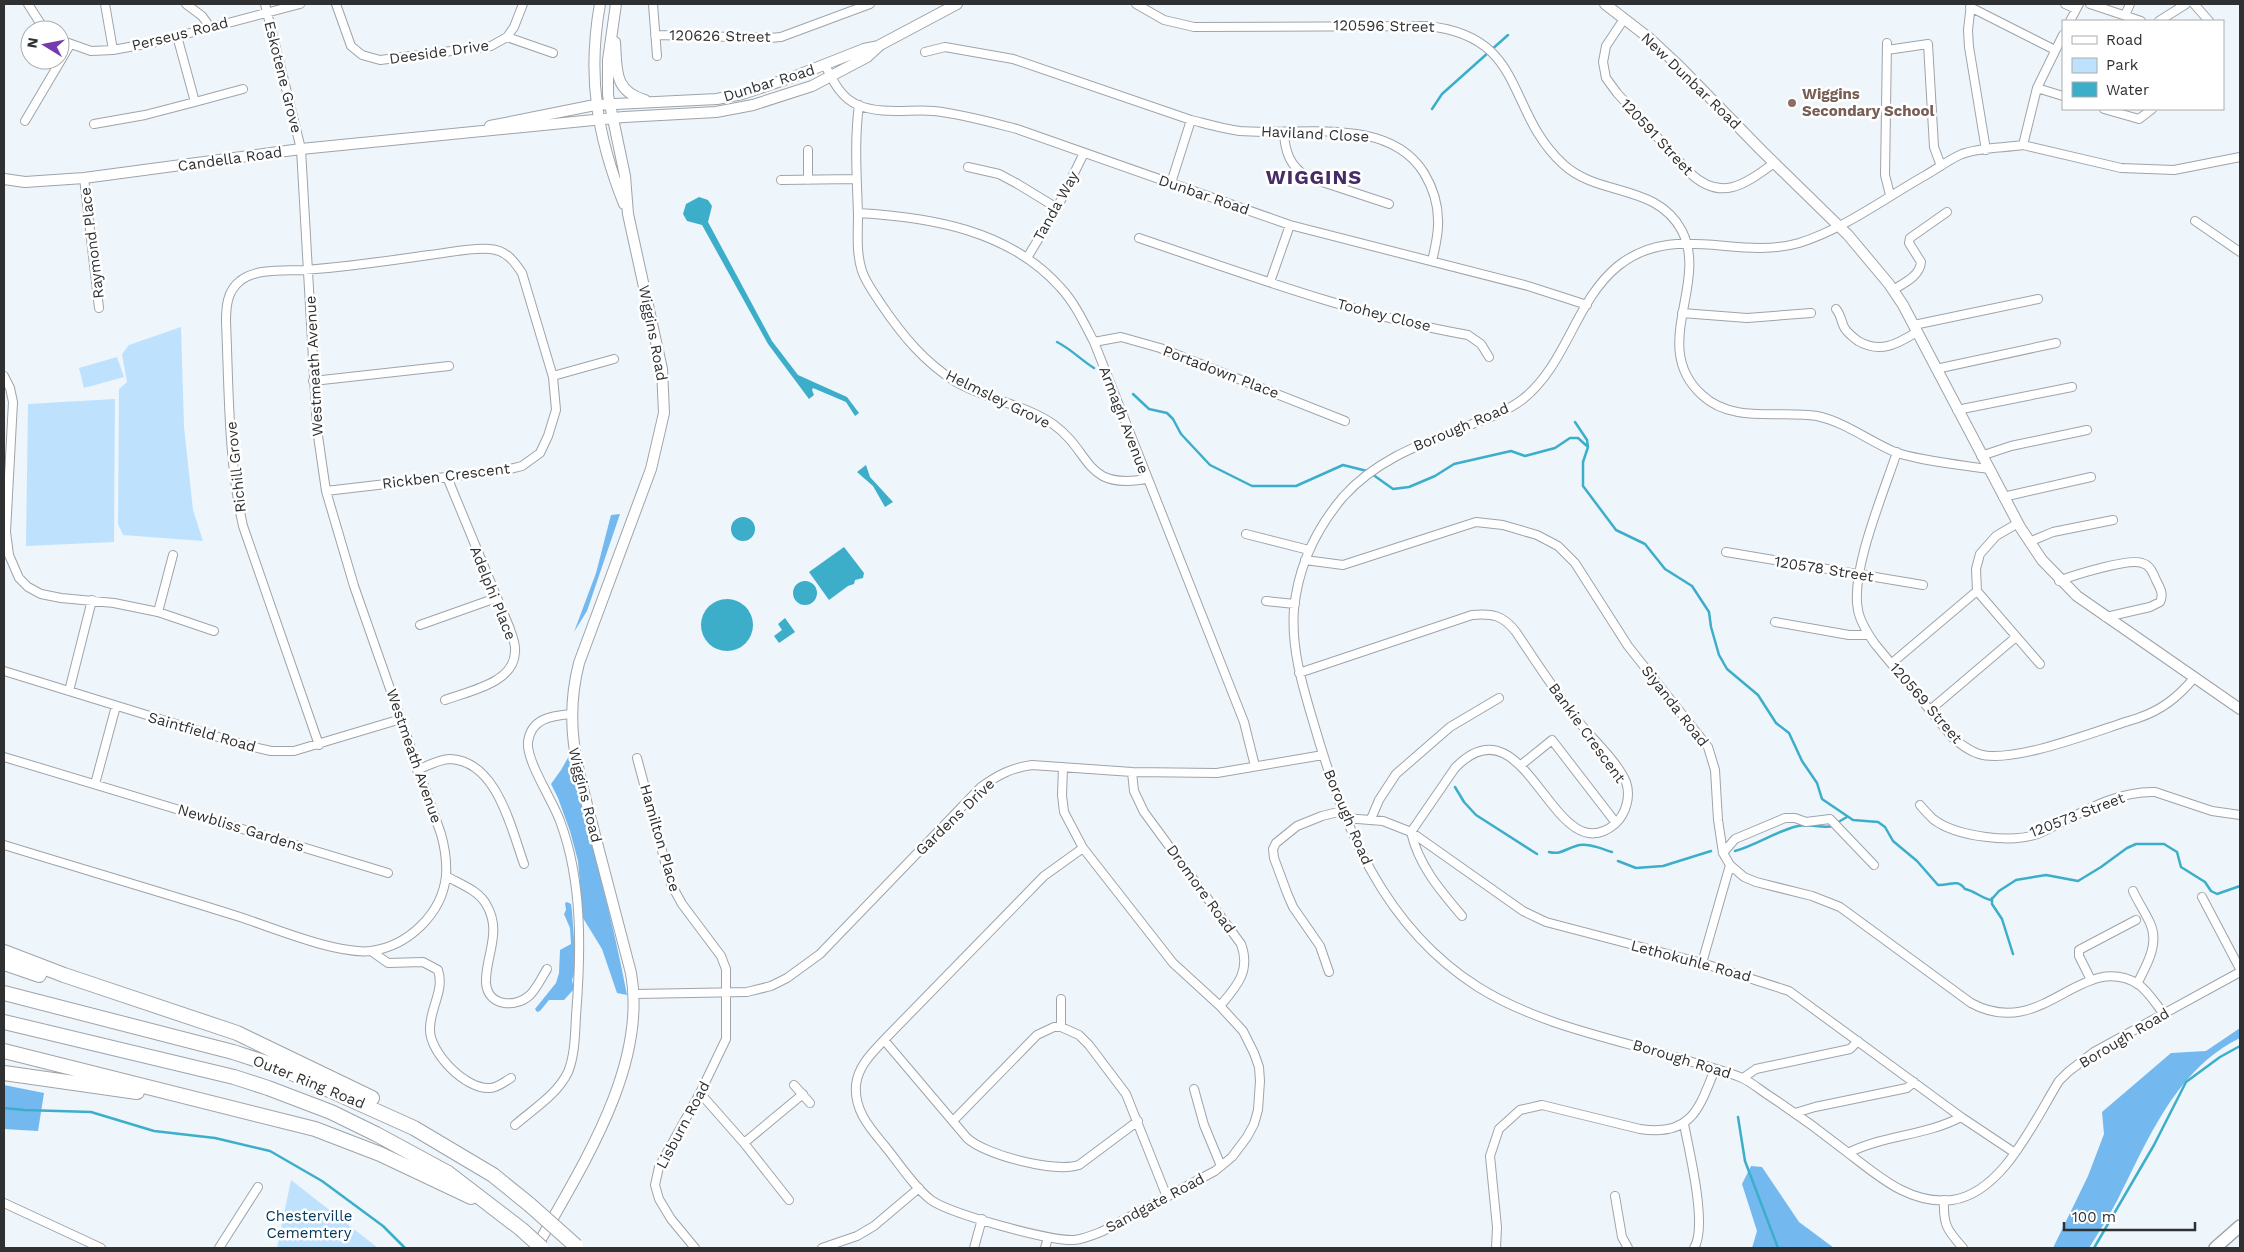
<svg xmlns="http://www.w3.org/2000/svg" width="2244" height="1252" font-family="'Work Sans',sans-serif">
  <rect width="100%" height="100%" fill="#eef5fb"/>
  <path fill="#bee1fe" d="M181,327L184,427L193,510L203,541L123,535L118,524L119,389L127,382L122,354L129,345Z
    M117,357L124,377L84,388L79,368Z
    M115,399L114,542L26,546L28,404Z
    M291,1180L378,1248H277Z"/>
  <path fill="#73b9f0" d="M620,514L587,611L574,632L596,573L611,515Z
    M569,756C589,835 612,915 627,995L617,993L602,949L583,918L578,861L570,831L558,798L551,784L561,770Z
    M567,902L571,904L572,911L576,968L572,980L574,989L564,1000H549L540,1011L537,1012L535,1009L556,983L559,973L560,950L571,944L570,928L564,914L566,910L565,903Z
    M2240,1028V1038C2176,1069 2148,1140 2118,1199C2109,1216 2099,1232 2089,1248H2053L2088,1176L2104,1134L2102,1112L2171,1053L2206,1051Z
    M4,1085L44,1093L38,1131L4,1129Z
    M1751,1166L1762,1167L1799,1222L1834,1248H1752L1757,1231L1742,1184Z"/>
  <path fill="#3daeca" d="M699,197L708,200L712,206L708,222L772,341L798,375L847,397L859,413L855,416L846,402L813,388L812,390L814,395L809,399L768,344L702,225L687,221L683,214L686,204Z
    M866,465L870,477L893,502L885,507L873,486L857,472Z
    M731 529a12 12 0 1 1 24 0a12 12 0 1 1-24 0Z
    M844,547L864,573L863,578L855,580L854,584L848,586L829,600L809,572Z
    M793 593a12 12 0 1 1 24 0a12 12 0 1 1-24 0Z
    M701 625a26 26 0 1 1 52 0a26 26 0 1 1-52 0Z
    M785,618L795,632L779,643L774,636L782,630L778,624Z"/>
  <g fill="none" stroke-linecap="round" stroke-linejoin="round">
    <path stroke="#3daeca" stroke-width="2.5" d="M1432,109L1442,94L1508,35
      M1057,342C1071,349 1081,360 1094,368
      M1133,394L1149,409L1167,413L1173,419L1181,434L1210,465L1252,486H1296L1343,465L1367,471
      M1575,422L1587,440L1588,447
      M1372,474L1393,489L1409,487L1435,476L1454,464L1511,451L1525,456L1555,448L1570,438H1578L1588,447L1583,462V486L1616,530L1645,544L1665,569L1692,586L1709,612L1711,627L1719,655L1727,669L1758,695L1776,723L1789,733L1802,761L1817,783L1822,799L1853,820L1878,822L1885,827L1893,841L1917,861L1938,885C1949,886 1957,878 1965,889C1975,891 1981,898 1991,900L1999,891L2016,880L2046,875L2078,881L2101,867L2127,848L2136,844H2164L2177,852L2181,867L2205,882L2211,891L2217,894L2240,886
      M1455,787L1464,802L1476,815L1537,854
      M1840,821L1847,817
      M1735,851C1757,845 1776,831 1798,826C1810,823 1822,829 1833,826
      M1549,852C1561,855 1565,849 1576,846C1586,842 1602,849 1612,852
      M1618,861L1636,868L1663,866L1711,851
      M1992,898V904L2002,919L2013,954
      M4,1108L24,1110L91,1112L154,1131L215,1138L270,1151L322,1181L383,1226L405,1248
      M1738,1117L1745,1161L1778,1248
      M2094,1248L2154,1145L2186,1082L2220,1057L2240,1046"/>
    <g stroke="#9ea4aa" stroke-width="10">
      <path id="minor" d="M28,4L42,26L46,30
        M105,4L113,50
        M186,4L202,16L210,27
        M336,4L351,46L362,55L380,60L491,46L507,37L514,27L523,4
        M653,4L657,56
        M1136,4L1164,20L1194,27L1427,26C1527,36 1505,111 1563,164C1598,197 1657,183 1682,231C1709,284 1649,347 1702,395C1733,424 1779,410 1817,416C1845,422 1869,441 1895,452C1919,461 1962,465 1988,469
        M1971,4L1968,30L1969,47L1986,150
        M2065,4L2076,9
        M2090,4L2141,21
        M2194,4L2209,21
        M1970,7L2055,50
        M2125,15L2130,4
        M1624,19L1606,46L1603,62L1606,78L1617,93L1690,173C1721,202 1744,185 1774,163
        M2070,21L2079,4
        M2159,21L2186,4
        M655,35L769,38L781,37L870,4
        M2063,35L2037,88L2023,145L2121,168L2174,170L2240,157
        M507,37L553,53
        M60,40L91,51L113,50L156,42L300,4
        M1887,43L1885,175L1890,195
        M1887,50L1928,44L1934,147L1941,166
        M925,52L945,47L1013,59L1191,120C1207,124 1224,129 1240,131C1298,136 1388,115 1424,173C1433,188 1438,203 1438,220C1439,233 1435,248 1432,261
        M825,65C833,81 841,98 858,105C881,115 910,109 934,111C962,114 990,122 1017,129L1290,225L1528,286L1587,305
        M2037,88L2063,96
        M195,102L243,89
        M859,105C854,142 857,178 858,215C858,233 856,253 862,271C866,283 874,293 881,304C902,335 924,362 956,382C987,400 1024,404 1053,424C1093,453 1083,490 1146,479
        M2104,109L2139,119L2152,109
        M25,121L70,45
        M94,124L145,115L195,102L177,36
        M1284,133C1285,152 1290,166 1307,177L1389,204
        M2023,145C2004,148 1980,147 1962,154C1950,159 1938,168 1926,175C1885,198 1844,229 1799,243C1736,261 1674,221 1618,266C1575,301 1567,364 1523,399C1506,412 1486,419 1467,426C1421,444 1377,459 1343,497C1316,529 1298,568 1294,609C1291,648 1302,684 1313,721C1343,825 1382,926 1478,987C1542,1027 1621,1040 1692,1062C1708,1067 1726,1071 1742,1078C1751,1082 1759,1089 1768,1095C1794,1112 1819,1130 1843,1149C1876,1174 1908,1205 1952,1200C2003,1193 2034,1121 2059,1081L2068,1072L2094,1052L2240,972
        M808,150V180
        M968,167L999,174L1016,183L1057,208
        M84,178L99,308
        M781,180L856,179
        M1171,183L1191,120
        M858,213C930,217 1009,230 1060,287C1075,303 1084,323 1094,342L1244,722L1255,766
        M2195,221L2240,252
        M1139,238C1248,275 1355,315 1468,335L1481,344L1489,357
        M1027,258L1057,208L1084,153
        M1270,282L1290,225
        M1893,290C1904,283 1920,276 1921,262L1909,243L1910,238L1947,212
        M1836,309C1841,315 1841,321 1844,327C1847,333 1853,337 1858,341C1881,354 1897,344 1917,332
        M1682,313L1747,318L1811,313
        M1914,325L2038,299
        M1094,342L1121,337L1160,348L1345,421
        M1936,369L2056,343
        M4,376L10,388L13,402L6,532L9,555L19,578L28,587L41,594L61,598L114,603L158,612L214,631
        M553,376L614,359
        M313,381L449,366
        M1957,410L2072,387
        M1897,452C1884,492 1850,571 1858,610C1860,622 1868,634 1875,644L1953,738C1962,745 1969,751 1979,754C2013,765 2101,729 2138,718C2162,710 2178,697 2194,678
        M1981,456L2011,446L2087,430
        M2003,497L2091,477
        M2018,523L1996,536L1980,554L1976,569L1977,591L2040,664
        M1246,534L1309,550
        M2029,542L2053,532L2113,520
        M1726,552L1923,585
        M1305,560L1343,565L1476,522L1503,525L1537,535L1558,546L1575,563L1628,646L1708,747L1715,770L1718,820L1723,853L1730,865L1744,877L1756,882L1812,896L1840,907L1971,1003C2043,1042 2081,950 2138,984C2148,991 2156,1004 2163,1013
        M2059,581C2074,575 2129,558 2142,563C2150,565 2153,573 2156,580C2160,588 2164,594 2160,602L2150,607L2106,617
        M1266,601L1295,604
        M158,612L173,555
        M1775,622L1849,635H1868
        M420,625L496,598
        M1892,663L1977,591
        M4,671L244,745L271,751H294L401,719
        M1299,673L1472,615C1492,613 1503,615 1516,632C1536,662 1556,693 1579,722C1593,740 1617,761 1626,782C1631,796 1626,814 1615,824C1553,876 1527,693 1455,768L1411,832C1419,866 1440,890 1462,916
        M69,691L92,600
        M445,700C469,691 514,683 515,652C516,644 512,636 510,629L447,477
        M1930,710L2016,637
        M319,745L243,526C228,459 229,390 226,322C226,307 227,291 240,281C256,268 285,271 304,270C346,267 388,261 429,255C449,253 471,247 490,249C506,250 514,261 522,273L553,377L556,410L548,436L540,453L522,466L506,470L326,491
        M4,757L388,873
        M637,758L671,884L682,904L721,956L726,969V1039L700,1093L659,1167L655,1185L659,1199L671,1219L695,1248
        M1521,765L1552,740L1616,823
        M1063,767L1062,795L1064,812L1083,848L1173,963L1220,1006L1243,1031L1254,1053L1259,1067L1260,1081L1258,1110L1254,1124L1247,1137L1232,1157L1215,1171L1103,1231C1093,1235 1084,1239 1074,1240C1049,1241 951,1214 931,1200C913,1186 899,1163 884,1145C869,1127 854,1110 856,1085C858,1066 872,1053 884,1040L1044,876L1083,848
        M417,770C427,766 440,759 450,759C497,761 511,828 524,864
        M1132,772L1134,791L1144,812L1241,944C1251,971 1237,986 1220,1006
        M95,784L116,706
        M1920,805C1924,810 1929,815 1933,819C1956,837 2014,844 2040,833C2077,816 2112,791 2155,792L2212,811L2240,815
        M1345,818L1383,821L1411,832L1523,911L1546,922L1702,963L1789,991L1961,1117L2015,1153
        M1371,819L1379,800L1396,774L1450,727L1499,698
        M4,845C82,869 161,892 240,917C273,928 338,955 371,951C408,946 442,914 446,876C447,861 445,848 441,834L354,586L326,491L317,429L301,149L265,4
        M1723,853L1735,839L1785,818H1795L1806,822L1830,819L1874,865
        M446,876C460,884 478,890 486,904C503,932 485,956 486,983C488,1007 516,1008 530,995C537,988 542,977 547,969
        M2133,891C2138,902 2145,912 2150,923C2160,944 2146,966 2137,984
        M2202,897L2240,969
        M371,951L388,963L423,962L438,970C445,991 429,1009 430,1030C430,1053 466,1090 490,1088C497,1088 504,1082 511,1078
        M1702,963L1730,865
        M1329,972L1320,946L1293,907L1287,893L1274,858L1273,849L1276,843L1297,826L1322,816L1342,811
        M2091,980L2079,956V950L2136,920
        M635,994L747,992L771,986L787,978L820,954L981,787C998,775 1011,768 1032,765L1132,772L1217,773L1323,755
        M1061,1027V999
        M884,1040L967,1138C985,1155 1055,1173 1079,1165L1138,1121
        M1743,1078L1756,1069L1850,1049L1858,1041
        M794,1085L810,1103
        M1194,1089L1204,1125L1221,1166
        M700,1093L744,1143L789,1200
        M1795,1113L1815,1107L1907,1088L1914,1082
        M953,1121L1037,1035L1054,1027H1061L1079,1035L1089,1045L1126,1094L1167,1197
        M1684,1124C1689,1151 1708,1227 1694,1248
        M515,1125C533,1109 557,1095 568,1072C575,1055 575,1034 576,1016C581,953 583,882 560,821C553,801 526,761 528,742C531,718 552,716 571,714
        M744,1143L803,1094
        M1848,1153C1884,1135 1925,1136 1961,1117
        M1615,1196L1622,1237L1628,1248
        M1944,1200C1943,1225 1947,1230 1963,1248
        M4,1203L101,1248
        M219,1248L258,1187
        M822,1248L857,1236L874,1226L919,1188
        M974,1248L982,1219
        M1045,1248L1048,1238
        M1496,1248L1497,1227L1490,1156L1499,1129L1520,1110L1542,1105L1640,1129C1691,1137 1699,1109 1715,1069"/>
    </g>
    <g stroke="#9ea4aa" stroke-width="12">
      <path id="tertiary" d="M600,4C587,76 597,136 624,204
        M1605,4L1649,38L1681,68L1762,151L1848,235L1889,284L1903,305L2020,527L2042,560L2077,596L2240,709
        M615,42C617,69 613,91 645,100
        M490,126L595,105L717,99L742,94L793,77L864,49L879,46
        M4,179L25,182L84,178L301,149L624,117L716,112L753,105L812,86L867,57L880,45L957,4
        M536,1248C580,1169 648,1067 631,973C619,928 608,884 596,839C580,776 562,729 579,663L651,469L664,413L662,369L628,214L625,176L608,95V60L616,4"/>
    </g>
    <g stroke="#9ea4aa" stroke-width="14">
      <path id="secondary" d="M2215,1248L2240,1226"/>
    </g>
    <g stroke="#9ea4aa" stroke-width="16">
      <path id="motorway" d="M4,952L64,975L237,1033L372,1098
        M4,963L39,975
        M4,993L233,1052L276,1066L414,1128L493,1175L530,1205
        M4,1022L234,1077L268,1088L331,1112L376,1134L448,1173L521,1229
        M4,1051L315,1129L380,1154L471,1197
        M4,1073L137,1092"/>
    </g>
    <use href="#minor" stroke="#fff" stroke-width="8"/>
    <use href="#tertiary" stroke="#fff" stroke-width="10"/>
    <use href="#secondary" stroke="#fff" stroke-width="11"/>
    <use href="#motorway" stroke="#fff" stroke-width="14"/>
    <g stroke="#9ea4aa" stroke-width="16" stroke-linecap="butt">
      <path id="motorway-bridge" d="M530,1205L576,1246
        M521,1229L542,1248"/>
    </g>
    <use href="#motorway-bridge" stroke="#fff" stroke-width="14"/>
  </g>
  <circle fill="#8d6e63" stroke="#fff" stroke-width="2" cx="1792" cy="103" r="5"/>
  <g text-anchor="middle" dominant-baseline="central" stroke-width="5" stroke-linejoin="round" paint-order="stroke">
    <g font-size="15" fill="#2e3032" stroke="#fff">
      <text transform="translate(1384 26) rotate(1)">120596 Street</text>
      <text transform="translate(180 34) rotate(-14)">Perseus Road</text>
      <text transform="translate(720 36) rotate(1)">120626 Street</text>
      <text transform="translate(439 52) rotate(-8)">Deeside Drive</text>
      <text transform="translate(283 77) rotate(76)">Eskotene Grove</text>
      <text transform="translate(1691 81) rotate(44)">New Dunbar Road</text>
      <text transform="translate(769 83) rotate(-17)">Dunbar Road</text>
      <text transform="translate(1315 134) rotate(3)">Haviland Close</text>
      <text transform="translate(1657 137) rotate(47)">120591 Street</text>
      <text transform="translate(230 159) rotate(-8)">Candella Road</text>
      <text transform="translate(1204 195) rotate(19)">Dunbar Road</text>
      <text transform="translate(1056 206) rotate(-61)">Tanda Way</text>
      <text transform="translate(92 243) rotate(-97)">Raymond Place</text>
      <text transform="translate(1384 315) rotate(14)">Toohey Close</text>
      <text transform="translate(653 333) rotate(79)">Wiggins Road</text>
      <text transform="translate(314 366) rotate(-93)">Westmeath Avenue</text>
      <text transform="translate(1221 372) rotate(21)">Portadown Place</text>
      <text transform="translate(998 399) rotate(26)">Helmsley Grove</text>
      <text transform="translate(1124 420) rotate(69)">Armagh Avenue</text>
      <text transform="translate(1461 427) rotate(-23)">Borough Road</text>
      <text transform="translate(236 467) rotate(-96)">Richill Grove</text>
      <text transform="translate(446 476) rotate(-7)">Rickben Crescent</text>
      <text transform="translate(1824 569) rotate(9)">120578 Street</text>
      <text transform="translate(493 593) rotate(68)">Adelphi Place</text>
      <text transform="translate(1926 703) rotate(49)">120569 Street</text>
      <text transform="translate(1675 706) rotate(52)">Siyanda Road</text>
      <text transform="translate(202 732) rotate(16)">Saintfield Road</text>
      <text transform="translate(1587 733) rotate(54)">Bankie Crescent</text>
      <text transform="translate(414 756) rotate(71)">Westmeath Avenue</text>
      <text transform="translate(585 795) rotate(76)">Wiggins Road</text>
      <text transform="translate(2077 815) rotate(-21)">120573 Street</text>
      <text transform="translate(955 817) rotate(-44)">Gardens Drive</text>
      <text transform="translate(1348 817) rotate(67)">Borough Road</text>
      <text transform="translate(241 828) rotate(17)">Newbliss Gardens</text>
      <text transform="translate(660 838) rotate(74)">Hamilton Place</text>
      <text transform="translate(1201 889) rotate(54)">Dromore Road</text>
      <text transform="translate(1691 961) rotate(15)">Lethokuhle Road</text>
      <text transform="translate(2124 1038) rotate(-31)">Borough Road</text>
      <text transform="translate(1682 1059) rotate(17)">Borough Road</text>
      <text transform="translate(309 1082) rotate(22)">Outer Ring Road</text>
      <text transform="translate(683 1125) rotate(-62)">Lisburn Road</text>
      <text transform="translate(1155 1203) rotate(-28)">Sandgate Road</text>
    </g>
    <g font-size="15" font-weight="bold" fill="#785e54" stroke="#fff" text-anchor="start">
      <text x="1802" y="94">Wiggins<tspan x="1802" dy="17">Secondary School</tspan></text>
    </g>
    <g font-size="15" fill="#013b5e" stroke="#fff">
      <text x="309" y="1216">Chesterville<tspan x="309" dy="17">Cememtery</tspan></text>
    </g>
    <g font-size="20" font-weight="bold" letter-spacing="1" fill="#462c66" stroke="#fff">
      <text x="1314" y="177">WIGGINS</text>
    </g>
  </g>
  <rect width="2244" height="1252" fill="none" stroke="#2e3032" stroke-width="10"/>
  <rect x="2062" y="20" width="162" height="90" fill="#ffffff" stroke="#abacad"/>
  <rect x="2072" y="36" width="25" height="8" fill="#ffffff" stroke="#abacad"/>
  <text x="2106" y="45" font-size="15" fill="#2e3032">Road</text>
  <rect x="2072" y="58" width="25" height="15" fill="#bee1fe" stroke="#abacad"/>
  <text x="2106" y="70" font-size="15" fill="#2e3032">Park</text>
  <rect x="2072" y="82" width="25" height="15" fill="#3daeca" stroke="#abacad"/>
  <text x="2106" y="95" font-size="15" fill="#2e3032">Water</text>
  <g transform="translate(45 45) rotate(280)"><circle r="24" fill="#ffffff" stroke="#abacad"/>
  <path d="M0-4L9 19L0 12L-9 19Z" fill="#743ab0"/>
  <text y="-8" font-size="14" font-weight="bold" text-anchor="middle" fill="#2e3032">N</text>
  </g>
  <path d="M2064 1222v8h131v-8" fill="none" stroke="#2e3032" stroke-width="2.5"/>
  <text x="2072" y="1222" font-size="15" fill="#2e3032" stroke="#ffffff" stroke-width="4" paint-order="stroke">100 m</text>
</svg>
